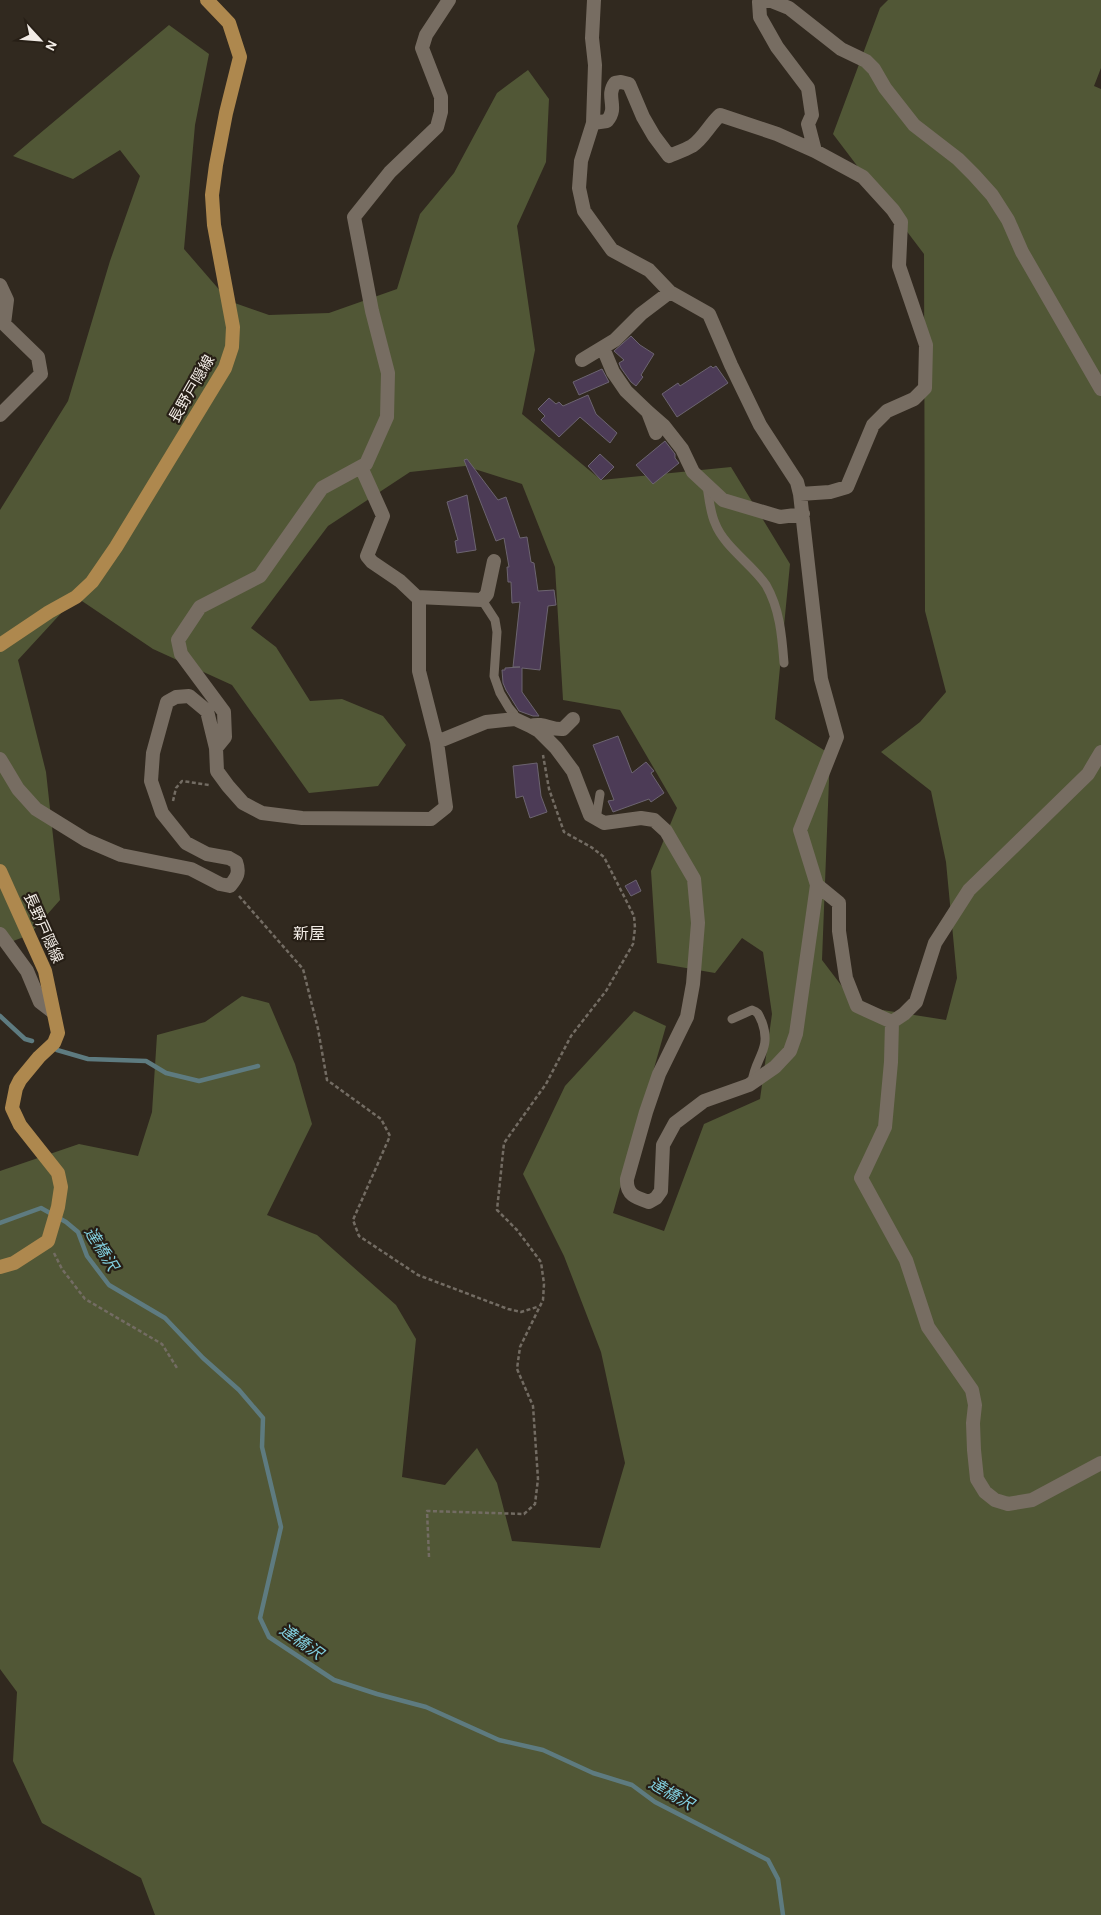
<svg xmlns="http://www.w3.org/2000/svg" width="1101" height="1915" font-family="'Alegreya Sans','Noto Sans JP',sans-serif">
  <rect width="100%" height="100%" fill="#31291f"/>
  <path fill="#515736" d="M888,0H1101V68L1094,86L1101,89V1915H155L141,1878L42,1823L13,1761L17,1692L0,1669V1171L79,1144L138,1156L152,1112L157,1035L205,1022L242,996L269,1003L295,1064L312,1124L267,1215L317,1235L396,1305L416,1339L402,1477L445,1485L477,1448L497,1483L512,1541L600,1548L625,1463L601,1352L564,1256L523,1174L565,1086L634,1011L666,1026L613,1213L664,1231L704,1124L760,1099L772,1014L763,952L742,938L715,973L657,963L651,871L677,808L620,710L563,700L555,567L522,484L465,466L410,472L328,526L251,628L276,647L310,701L342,699L383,716L406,745L378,786L309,793L232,685L153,649L76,597L18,660L46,772L60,900L29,935L0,946V510L68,401L110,261L140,176L120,150L73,179L13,156L169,25L209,54L195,125L184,249L229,301L269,315L329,313L397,289L420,214L454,173L497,93L528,70L549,99L546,162L517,226L535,350L522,414L601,480L731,467L790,564L775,719L830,754L822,960L857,1006L946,1020L957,978L946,862L931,791L881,752L920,722L946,692L925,611L924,254L833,134L880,8Z"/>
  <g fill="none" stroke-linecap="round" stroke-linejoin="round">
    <path stroke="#5e7b80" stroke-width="4.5" d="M0,1016L25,1039L32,1041
      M57,1050L88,1059L146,1061L166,1073L199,1081L258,1066
      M0,1223L41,1208L66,1222L78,1232L87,1256L109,1285L165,1318L203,1358L239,1390L263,1418L262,1447L281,1527L260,1618L269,1637L334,1680L377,1694L426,1707L499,1740L543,1750L593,1773L632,1785L655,1802L768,1860L778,1879L783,1915"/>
  </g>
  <path fill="#4c3b56" stroke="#6c6470" d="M631,336L640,345L654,354L641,375L643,377L636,386L631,382L621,368L619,363L624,360L614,351Z
    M711,366L713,368L716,366L728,383L677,417L662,394L678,383L680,386Z
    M602,369L609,382L579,395L573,382Z
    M588,395L596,414L617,433L610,443L580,417L559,437L541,420L545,416L538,409L549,398L556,404L559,402L563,406Z
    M665,441L675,454V458L679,463L653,484L636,465Z
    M600,454L614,467L601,480L588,466Z
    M467,459L498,500L506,497L520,538L527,537L531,562L534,563L538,591L554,590L556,605L548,606L540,670L522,668V692L539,716H533L519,711L506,690L503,683L502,670H505V668L520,667H513L520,602L512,603L511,582H508L507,567H509L504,538L496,541L464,460Z
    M467,495L476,550L457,553L455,541L458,540L447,502Z
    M618,736L632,773L646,762L654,771L651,773L664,793L651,802L649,799L613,812L608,801L614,800L593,745Z
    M537,763L541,796L547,812L530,818L523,796L516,798L513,766Z
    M636,880L641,891L631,896L625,886Z"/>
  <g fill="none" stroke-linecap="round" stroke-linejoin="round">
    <path stroke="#736c63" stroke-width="2.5" stroke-dasharray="4 2.5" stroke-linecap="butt" d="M173,801L176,788L182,781L209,785
      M239,896L303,969L318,1029L327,1080L381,1119L390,1136L353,1220L359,1236L418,1275L508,1309L521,1312L537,1307
      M54,1253L62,1269L85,1299L162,1344L177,1368
      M429,1557L427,1511L524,1514L535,1504L538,1479L533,1406L517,1369L520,1347L543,1300L544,1284L541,1262L517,1230L497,1210L504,1143L546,1084L571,1036L606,991L633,944L635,928L634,916L604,857L591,847L564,832L549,789L543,755"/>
    <path stroke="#776d62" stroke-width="9" d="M707,486C709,498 710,512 715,523C724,547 753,565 766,585C780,609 782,637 784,663
      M482,600L495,620L497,632L494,676L500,693L509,708L514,714L515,719
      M596,819L600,794
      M732,1019L752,1010C759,1012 759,1016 762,1022C772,1050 755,1057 752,1082"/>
    <path stroke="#776d62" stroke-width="14" d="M593,123L607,121C619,107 605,97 615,83L621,82L629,84L643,117L654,136L669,156C676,153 685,150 692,146C703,139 710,124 720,115L777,134L815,151L808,124L812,115L808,88L777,47L760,17L759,2L769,0L789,8L841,49L866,61L874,69L885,88L914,125L958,159L974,175L992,195L1008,220L1022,252L1101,389
      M0,285L7,300L4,324L38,357L41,374L0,415
      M603,348L613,372L626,391L648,412L656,433
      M582,360L615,340L641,314L670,292
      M648,412L664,426L682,449L693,472L723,500L780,517L803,514
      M361,467L383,516L367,556L372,562L400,581L419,599V671L437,742
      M800,494L830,492L847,487L873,425L887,411L914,399L925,388L926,345L899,266L901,222L893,210L863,177L815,151
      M417,597L482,600L487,594L494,561
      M530,726C544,722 550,730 563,729L573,719
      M216,748L225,737L224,712L181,654L178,640L200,607L260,576L322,488L366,464L387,417L388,373L372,311L354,217L390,172L437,127L441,112V97L422,48L426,35L449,0
      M0,759L18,789L36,809L86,840L121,855L191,869L220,884L230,886C237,877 240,873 236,862L229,858L207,854L186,843L162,813L151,781L153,753L167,702L176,697L189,696L207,711L216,748L217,771L228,786L243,803L262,813L302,818L431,819L446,807L437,742L486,722L515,719L530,726L539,731L556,748L573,771L590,815L604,823L641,818L654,820L666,831L694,879L698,923L693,984L687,1017L659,1074L646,1112L627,1179C626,1195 636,1198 649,1202L656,1198L661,1191L663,1145L675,1123L704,1101L749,1085L775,1067L790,1051L796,1034L817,885L800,830L837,737L821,679L800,494L797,482L760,425L731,365L709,314L670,292L649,270L612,250L584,211L579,188L581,161L593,123L595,65L592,38L594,0
      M817,885L839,903V931L846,978L857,1006L892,1022
      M0,934L27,971L40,1002L53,1012
      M892,1022L891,1062L885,1127L861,1178L906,1260L928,1327L972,1390L975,1405L973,1423L974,1450L977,1479L985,1492L995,1500L1008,1504L1032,1500L1101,1463
      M892,1022L904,1014L916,1002L935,943L969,890L1088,774L1101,752"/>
    <path stroke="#ae884e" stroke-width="14" d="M0,645L49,612L76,597L92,582L116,547L225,368L232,347L233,327L214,225L212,195L216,165L226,113L240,57L229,23L207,0
      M0,871L45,971L58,1033L54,1043L39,1057L20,1080L16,1088L12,1108L20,1125L58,1173L61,1187L58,1207L48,1241L14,1263L0,1267"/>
  </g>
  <g text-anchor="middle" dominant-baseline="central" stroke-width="4.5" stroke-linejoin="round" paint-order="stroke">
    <g font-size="15" fill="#f2ece6" stroke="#271f16">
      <text transform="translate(192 389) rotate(-60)">長野戸隠線</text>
      <text transform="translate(43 928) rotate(66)">長野戸隠線</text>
    </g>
    <g font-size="16" fill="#f2ece6" stroke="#271f16">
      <text x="309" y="934">新屋</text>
    </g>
    <g font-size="16" font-style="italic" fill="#82d0e0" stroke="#271f16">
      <text transform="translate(101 1249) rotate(58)">達橋沢</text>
      <text transform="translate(301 1642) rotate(35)">達橋沢</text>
      <text transform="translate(671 1794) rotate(30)">達橋沢</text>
    </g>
  </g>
  <g transform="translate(40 40) rotate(116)" stroke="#271f16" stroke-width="4" paint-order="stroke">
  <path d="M0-4L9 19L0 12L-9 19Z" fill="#f2ece6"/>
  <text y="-8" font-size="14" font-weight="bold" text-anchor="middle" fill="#f2ece6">N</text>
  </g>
</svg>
